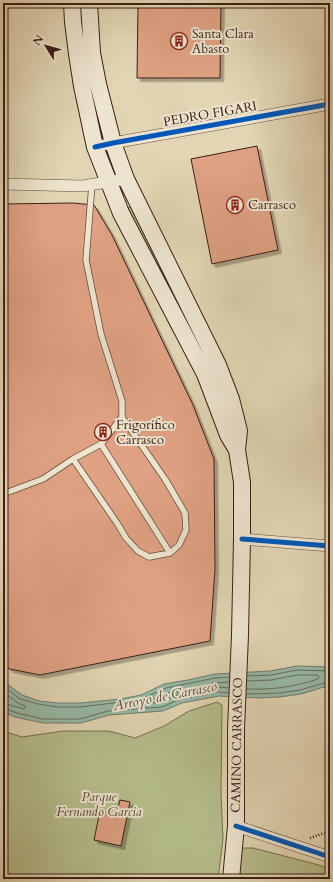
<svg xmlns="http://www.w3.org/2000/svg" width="333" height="882" font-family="Cardo,serif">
  <defs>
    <filter id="shadow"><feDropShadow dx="3.5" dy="3.5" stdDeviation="0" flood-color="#0004"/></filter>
  </defs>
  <rect width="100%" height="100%" fill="#e1d5b3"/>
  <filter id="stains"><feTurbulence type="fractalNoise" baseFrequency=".005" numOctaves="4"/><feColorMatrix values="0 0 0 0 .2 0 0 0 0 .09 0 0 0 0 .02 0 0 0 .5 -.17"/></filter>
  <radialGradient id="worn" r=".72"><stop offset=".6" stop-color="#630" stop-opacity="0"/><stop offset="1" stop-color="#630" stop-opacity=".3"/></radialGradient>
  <path fill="#b5bd8b" stroke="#796e50" d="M129,207H131L189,324L185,319L128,208Z
    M217,702L222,705L221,793L223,839L218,879H3V731L22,737L63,731H109L135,738L164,726L189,711Z
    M240,848H253L319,865L330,869V879H239Z"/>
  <path fill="#95b9a7" stroke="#727b6d" d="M297,666L330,667V691L324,687L301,694L280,697L259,698L219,696L182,703L163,711L109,715L81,723H43L15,717L3,712V681L22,695L39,701L57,703H80L121,699L141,695L164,684L188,680L215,674L270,671Z"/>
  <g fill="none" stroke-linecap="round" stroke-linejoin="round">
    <path stroke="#696c5e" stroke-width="1" d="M247,676L271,675L297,670L330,671
      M3,686L20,699L38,704L57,707H80L122,702L143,698L166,688L215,678L229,677
      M229,688L219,687L208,689L206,687C212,682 221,683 229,682
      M247,689C272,690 294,687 318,679L319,677L317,675H297L271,680L247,681
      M177,691L178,693V695L161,702L154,703L152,702L153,699L167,693Z
      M3,692L18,703L25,706V708L24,709L3,703
      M247,694L280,693L300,690L324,683L330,686
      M3,708L17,713L43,719H80L108,711L162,707L181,699L218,692L229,693"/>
  </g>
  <path fill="#dea183" stroke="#3d1f15" filter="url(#shadow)" d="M138,3H221L220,78H137Z
    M257,146L278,250L212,264L191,159Z
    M73,203L94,205L112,235L193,405L214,459L215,569L210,641L40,675L10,669L3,663V204Z
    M120,800L130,802L121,846L94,840L100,811L116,815Z"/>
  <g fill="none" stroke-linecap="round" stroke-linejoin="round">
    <g stroke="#664c3c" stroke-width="7">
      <path id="lane" d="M101,444L170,553
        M73,459L117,523L126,538L138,551L149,557L170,553L179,545L186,530L185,513L165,479L122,417
        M3,494L43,479L73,459L101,444L122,417V401L101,334L86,260L92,184"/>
    </g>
    <g stroke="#664c3c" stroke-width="12">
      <path id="street" d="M95,147L113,143L330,104
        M3,184L82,186L126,179
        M242,539L330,546
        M236,826L330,857"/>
    </g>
    <g stroke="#3d1f15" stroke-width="18">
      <path id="secondary" d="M72,3L73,22L77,54L82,86L95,147L121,213L205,374L228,435L237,450
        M89,3L92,53L98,84L113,143L126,179L218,365L231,399L239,431L237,450L242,482V539L240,635L236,729V826L231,879"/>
    </g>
    <path stroke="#3d1f15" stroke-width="2.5" stroke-dasharray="1 2" stroke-linecap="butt" d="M310,838L330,831"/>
    <use href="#lane" stroke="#ece4ce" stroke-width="5.5"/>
    <use href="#street" stroke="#ece4ce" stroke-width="11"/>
    <use href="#secondary" stroke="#ece4ce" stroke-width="16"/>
    <g stroke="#ece4ce" stroke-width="8">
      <path id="cycleway" d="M95,147L113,143L330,104
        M242,539L330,546
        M236,826L330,857"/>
    </g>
    <use href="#cycleway" stroke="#0057b8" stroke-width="5"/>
  </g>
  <defs>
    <g id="building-ring" transform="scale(0.9)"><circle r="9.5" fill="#ece4ce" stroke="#8f2418" stroke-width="1.5"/><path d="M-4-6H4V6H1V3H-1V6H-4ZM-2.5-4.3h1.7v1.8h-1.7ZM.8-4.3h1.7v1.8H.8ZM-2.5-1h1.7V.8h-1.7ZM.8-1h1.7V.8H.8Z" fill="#8f2418"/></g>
  </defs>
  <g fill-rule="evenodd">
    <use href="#building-ring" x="179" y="41"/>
    <use href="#building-ring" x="235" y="205"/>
    <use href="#building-ring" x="103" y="432"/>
  </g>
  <g text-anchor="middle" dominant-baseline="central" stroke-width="4" stroke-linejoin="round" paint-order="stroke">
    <g font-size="13" fill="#3d1f15" stroke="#ece4ce" text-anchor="start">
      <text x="192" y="34">Santa Clara<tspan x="192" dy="15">Abasto</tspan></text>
      <text x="248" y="205">Carrasco</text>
      <text x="116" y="425">Frigorífico<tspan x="116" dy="15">Carrasco</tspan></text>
    </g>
    <g font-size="13" fill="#3d1f15" stroke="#ece4ce">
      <text transform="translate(210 114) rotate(-10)">PEDRO FIGARI</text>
      <text transform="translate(237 745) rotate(-89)">CAMINO CARRASCO</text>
    </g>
    <g font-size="13" font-style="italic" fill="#5b4632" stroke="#ece4ce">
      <text x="99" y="797">Parque<tspan x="99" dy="15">Fernando Garcia</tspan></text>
    </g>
    <g font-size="14" font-style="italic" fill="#574d41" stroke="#ece4ce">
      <text transform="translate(165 696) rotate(-11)">Arroyo de Carrasco</text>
    </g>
  </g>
  <rect width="333" height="882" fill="none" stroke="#e1d5b3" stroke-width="16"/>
  <rect x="4" y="4" width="325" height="874" fill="none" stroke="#3d1f15" stroke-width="2"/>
  <rect x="8" y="8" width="317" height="866" fill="none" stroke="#3d1f15"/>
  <g transform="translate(46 46) rotate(307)" stroke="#ece4ce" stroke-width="3" paint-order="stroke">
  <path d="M0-3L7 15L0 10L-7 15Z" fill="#3d1f15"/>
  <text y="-6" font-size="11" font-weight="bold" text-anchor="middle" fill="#3d1f15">N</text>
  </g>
  <rect width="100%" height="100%" filter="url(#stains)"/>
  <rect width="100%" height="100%" fill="url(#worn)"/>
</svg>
